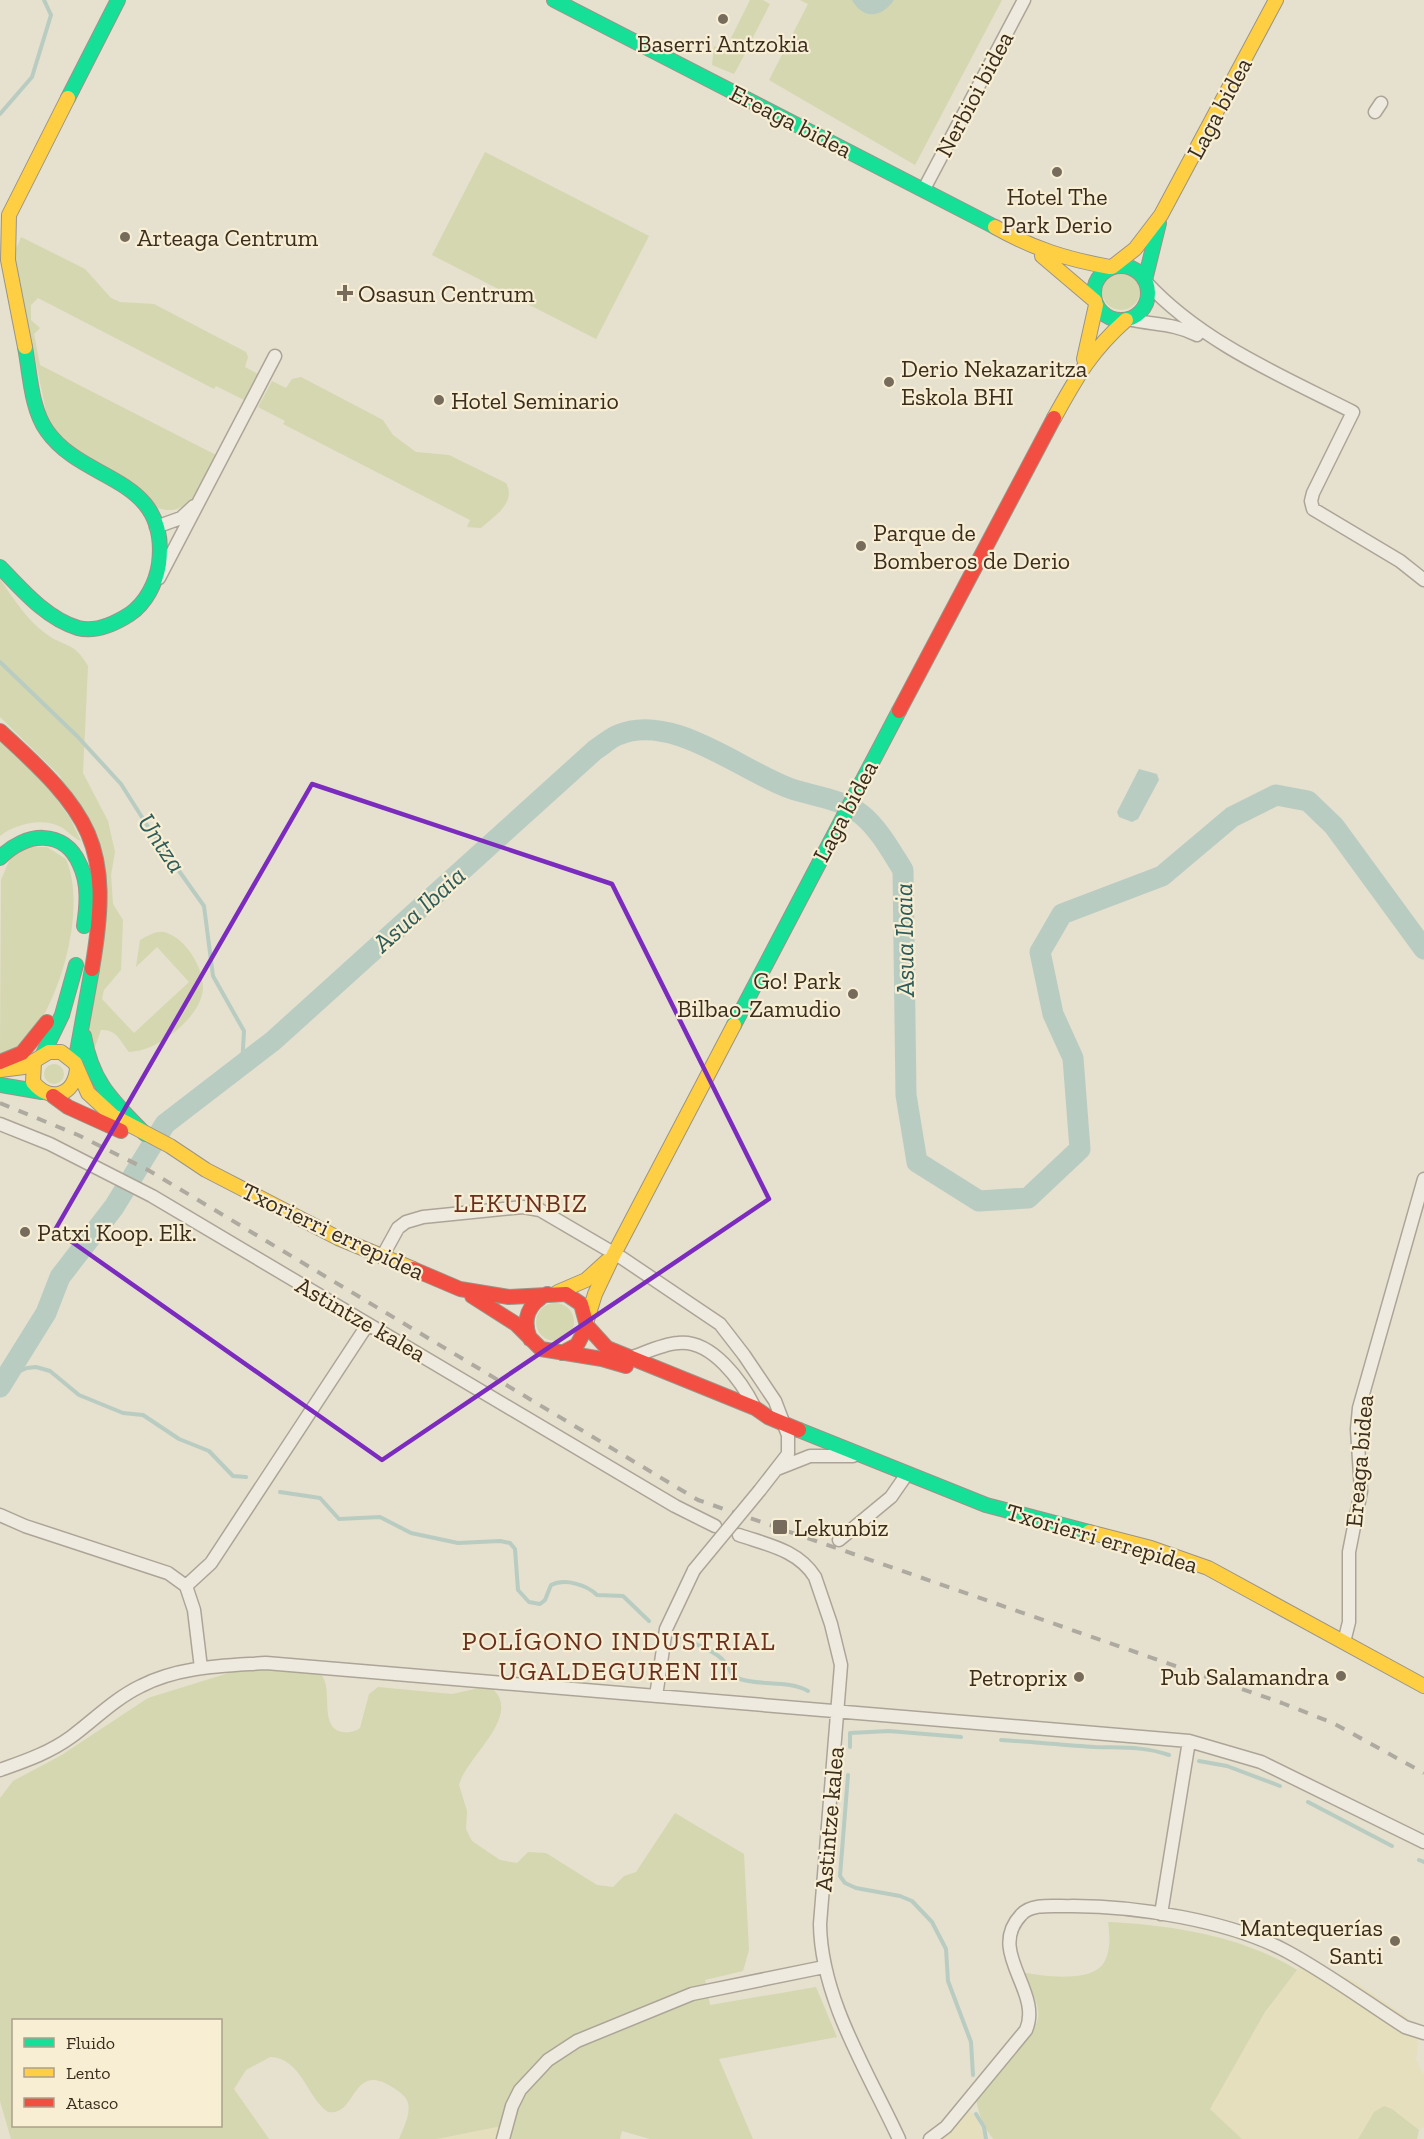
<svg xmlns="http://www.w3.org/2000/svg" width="1424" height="2139" font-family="'Zilla Slab',serif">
  <rect width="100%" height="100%" fill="#e6e0ce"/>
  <path fill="#e6dfbe" d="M1305,1960L1354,1981L1405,2016L1419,2029L1416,2060L1424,2076V2126L1419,2130L1388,2107L1374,2112L1358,2139H1242L1210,2109L1265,2012Z
    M965,2107L977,2118L985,2139H935Z
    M497,2127L501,2128L508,2139H436Z"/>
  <path fill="#d5d7b0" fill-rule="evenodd" d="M750,0H763L770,4L748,47L731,38Z
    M800,0H1002L915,165L769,80L808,4Z
    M728,43L746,52L734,74L712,65L714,46L724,51Z
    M485,152L649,236L596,339L432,255Z
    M21,237L85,269L111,298L120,302L154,304L246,352L248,357L245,367L258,374L244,400L216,386L214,389L38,298L31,305V320L40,328L34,334L40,365L216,455C204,479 190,522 156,507L67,444L48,422L14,253Z
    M1102 291a19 19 0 1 1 38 0a19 19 0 1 1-38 0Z
    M301,377L383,420L393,435L416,452L449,455L506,483C517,503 494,516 481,528L467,527L470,520L283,424L285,421L258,407L272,381L286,388L292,379Z
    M0,579C13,598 27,620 45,633C64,648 73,640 88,666L83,773L108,821L115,852L111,875L113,904L123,920L121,970L104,990L102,999L134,1033L189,982L157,947L136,967L140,940C148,936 158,929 167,933C187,940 204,969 203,989C201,1008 185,1024 172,1034C159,1044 145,1051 129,1052C120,1041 117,1029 101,1030L88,1066L83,1057L106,893L60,776L0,717Z
    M0,736L35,768L70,818L81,841C73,838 68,831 61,827C44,817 14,824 0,836Z
    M23,847H47L66,859C87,908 61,999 28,1039C22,1046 9,1051 0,1055L1,880L11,856Z
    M44 1074a10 10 0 1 1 20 0a10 10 0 1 1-20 0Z
    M536 1322a19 19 0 1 1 38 0a19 19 0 1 1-38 0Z
    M266,1666L321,1674C334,1690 318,1727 342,1732C349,1733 355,1732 360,1728L369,1694L378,1687L452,1694L484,1687L493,1689C522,1717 466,1757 459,1785L467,1811L466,1829L472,1841L500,1860L517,1863L528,1852L546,1853L597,1885L613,1887L624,1876L636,1872L675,1813L744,1854L749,1950L743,1971L705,1980L710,2005L816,1987L837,2037L719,2059L753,2139H650L622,2131L620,2139H508L501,2128L497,2127L437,2139H399C403,2129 411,2114 408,2103C406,2096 399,2091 392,2087C351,2061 357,2117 328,2112C306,2097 302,2058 270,2057L246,2070L234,2089L269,2139H11L0,2101V1798L13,1781L60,1756L148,1698L235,1671ZM14,2020H220V2126H14Z
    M1108,1922C1172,1925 1242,1936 1297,1970L1265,2012L1210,2109L1242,2139H993C981,2123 977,2110 975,2090C993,2073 1042,2036 1038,2011C1037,1997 1027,1984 1021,1972C1040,1976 1090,1983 1103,1964C1111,1953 1110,1935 1108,1922Z
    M1384,2106L1392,2109L1419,2130L1417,2139H1358L1374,2112Z"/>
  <path fill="#b9ccc1" d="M852,0H894C882,18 863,20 852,0Z
    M1139,769L1157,774L1159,780L1138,819L1132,822L1119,817L1117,812Z"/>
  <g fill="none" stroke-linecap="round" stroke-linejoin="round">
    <path stroke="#b9ccc1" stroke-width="4" d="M0,114L32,77L51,15L44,0
      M0,662L77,736L121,784L152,833L204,906L213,976L244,1031L242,1066
      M6,1377L27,1368L36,1367L50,1371L79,1395L123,1413L143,1415L179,1439L209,1451L233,1476L246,1477
      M280,1492L320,1498L339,1519L380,1517L411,1533L458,1543L500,1541L510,1543L515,1549L518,1590L529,1602L540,1604L545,1600L551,1585C565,1578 587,1585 597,1595L623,1596L649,1621
      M681,1637C693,1644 712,1649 722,1659C730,1666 728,1675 740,1679C762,1686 788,1680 808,1691
      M1001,1740C1032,1742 1064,1745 1095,1747C1121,1748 1143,1746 1169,1755
      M850,1747V1733L889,1731L961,1737
      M1199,1761L1227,1766L1280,1786
      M848,1775L840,1876L845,1883L856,1888L900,1896L912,1901L932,1922L946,1949L948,1981L971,2042L973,2075
      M1308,1802L1392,1846
      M1419,1860L1424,1862
      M976,2114L984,2127L986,2139"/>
    <path stroke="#b9ccc1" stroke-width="21" d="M0,1387L46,1313L60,1277L114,1207L165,1124L273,1041L595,750C603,745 610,738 618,735C672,712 740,770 789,788C814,797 841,798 862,815C879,829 891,851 903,870L906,1095L917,1162L979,1201L1028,1198L1080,1149L1073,1058L1053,1014L1040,952L1062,914L1162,876L1232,817L1276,795L1308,801L1334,826L1424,949"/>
    <g stroke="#aca597" stroke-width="15">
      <path id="street" d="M1375,112L1381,103
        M924,189L1024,0
        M1146,282C1201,342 1282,376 1353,412L1313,493L1311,501L1313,509L1400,561L1424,580
        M1128,319C1152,325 1174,323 1197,335
        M156,527L181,518L194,506
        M159,578L275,356
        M0,1124L50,1144L152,1196L675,1506L715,1526
        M382,1257L398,1228L406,1222L423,1217L523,1207L540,1210L622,1258L720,1324L744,1355L775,1401L788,1435V1454L760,1490
        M630,1358C645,1353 662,1344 678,1343C712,1339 742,1382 755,1408
        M777,1469L810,1456H853
        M0,1515L25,1526L168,1573L186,1586
        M739,1535C768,1545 798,1550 815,1577L831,1624L841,1665L820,1924C821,1999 868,2072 899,2139
        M839,1540L891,1497L907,1474
        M1344,1642L1349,1622V1552L1361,1491L1357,1429L1359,1408L1424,1179
        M201,1668L194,1610L186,1586L211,1563L368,1324
        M656,1696L666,1629L694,1570
        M0,1770C25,1761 49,1753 71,1737C94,1720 114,1699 141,1686C180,1666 224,1666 266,1663L1189,1741L1261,1762L1424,1842
        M1161,1914L1189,1741
        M503,2139L512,2106L520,2090L548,2060L577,2041L692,1994L824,1967
        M930,2139L946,2127L1026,2030C1043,1991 986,1952 1021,1915C1032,1902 1058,1907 1073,1906C1137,1906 1230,1921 1286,1951C1327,1973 1366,2002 1405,2027L1424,2033"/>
    </g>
    <g stroke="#9b9487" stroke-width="16">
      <path id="fast" d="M554,0L995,227
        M68,98L118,0
        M1094 293a27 27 0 1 1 54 0a27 27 0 1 1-54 0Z
        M1145,280L1159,223
        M0,567C22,590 47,619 78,628C96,633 116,623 130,614C146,603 156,583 159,564C170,475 84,484 47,431C31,409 30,373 25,347
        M0,858C25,832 64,828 80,865C89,884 87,906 84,926
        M734,1025L899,711
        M84,1036C92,1083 113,1101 145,1134
        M43,1054L62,1015L76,965
        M75,1063L92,969
        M0,1085L42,1092
        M799,1430L986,1505L1089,1532"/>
    </g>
    <g stroke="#9b9487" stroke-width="16">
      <path id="slow" d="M995,227C1034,249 1066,259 1110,267
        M1042,256L1095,301
        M1112,267L1135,249L1161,215L1276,0
        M25,347L8,260L9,215L68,98
        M1084,359L1096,305
        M1054,418C1077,377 1090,352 1126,320
        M34,1062L33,1082C50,1103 74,1096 77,1069
        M0,1070L24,1067L49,1052H61L75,1063L88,1093L113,1116L170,1146L206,1170L338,1238L413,1269
        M558,1292L586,1280L607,1261
        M587,1320L595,1294L614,1254L734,1025
        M1089,1532L1151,1548L1208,1568L1424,1686"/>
    </g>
    <g stroke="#9b9487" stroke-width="16">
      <path id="jam" d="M899,711L1054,418
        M0,731C90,813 114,843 92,969
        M0,1062L22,1053L47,1022
        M53,1096L68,1107L121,1131
        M413,1269L460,1289L509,1297L566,1294L581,1304L587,1326L577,1345L562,1353
        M472,1296L516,1324L541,1349L602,1359L626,1366
        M587,1326L607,1348L755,1408L768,1417L799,1430
        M530,1339C522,1319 528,1304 547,1294"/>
    </g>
    <use href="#street" stroke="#eeeae0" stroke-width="12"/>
    <use href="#fast" stroke="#16e098" stroke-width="14"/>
    <use href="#slow" stroke="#ffcf43" stroke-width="14"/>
    <use href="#jam" stroke="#f24e42" stroke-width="14"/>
    <path stroke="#aeaaa0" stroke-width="4" stroke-dasharray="10 10" stroke-linecap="butt" d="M0,1103L78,1135L148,1170L698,1500L1282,1703L1333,1723L1424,1773"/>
    <g stroke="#aca597" stroke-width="15" stroke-linecap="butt">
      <path id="street-bridge" d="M694,1570L760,1490"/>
    </g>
    <use href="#street-bridge" stroke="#eeeae0" stroke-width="12"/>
  </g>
  <path fill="none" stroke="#7b2cbf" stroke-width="4.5" stroke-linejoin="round" d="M312,784L612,884L769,1199L382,1460L55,1230Z"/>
  <g fill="#776c5c" stroke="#f7eed4" stroke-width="2">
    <circle cx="723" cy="19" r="6"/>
    <circle cx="1057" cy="172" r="6"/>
    <circle cx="125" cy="237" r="6"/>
    <path d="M342 284h6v6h6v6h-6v6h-6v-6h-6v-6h6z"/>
    <circle cx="889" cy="382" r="6"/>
    <circle cx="439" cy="400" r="6"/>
    <circle cx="861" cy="546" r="6"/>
    <circle cx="853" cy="994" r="6"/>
    <circle cx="25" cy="1232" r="6"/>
    <rect x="772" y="1519" width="16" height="16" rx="3"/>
    <circle cx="1341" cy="1676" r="6"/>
    <circle cx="1079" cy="1677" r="6"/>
    <circle cx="1395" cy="1941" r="6"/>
  </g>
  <g text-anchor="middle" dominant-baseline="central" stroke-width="4.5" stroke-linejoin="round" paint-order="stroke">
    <g font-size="24" fill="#3b2d1e" stroke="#f7eed4" text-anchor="start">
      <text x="723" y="43" text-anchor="middle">Baserri Antzokia</text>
      <text x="1057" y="196" text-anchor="middle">Hotel The<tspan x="1057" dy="28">Park Derio</tspan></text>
      <text x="137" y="237">Arteaga Centrum</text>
      <text x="358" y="293">Osasun Centrum</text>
      <text x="901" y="368">Derio Nekazaritza<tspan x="901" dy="28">Eskola BHI</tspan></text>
      <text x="451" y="400">Hotel Seminario</text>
      <text x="873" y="532">Parque de<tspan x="873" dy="28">Bomberos de Derio</tspan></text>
      <text x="841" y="980" text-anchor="end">Go! Park<tspan x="841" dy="28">Bilbao-Zamudio</tspan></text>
      <text x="37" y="1232">Patxi Koop. Elk.</text>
      <text x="794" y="1527">Lekunbiz</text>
      <text x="1329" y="1676" text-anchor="end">Pub Salamandra</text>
      <text x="1067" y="1677" text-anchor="end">Petroprix</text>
      <text x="1383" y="1927" text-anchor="end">Mantequerías<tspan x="1383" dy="28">Santi</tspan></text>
    </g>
    <g font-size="24" fill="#3b2d1e" stroke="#f7eed4">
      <text transform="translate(974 94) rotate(-62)">Nerbioi bidea</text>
      <text transform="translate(1219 108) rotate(-62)">Laga bidea</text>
      <text transform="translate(791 121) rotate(27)">Ereaga bidea</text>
      <text transform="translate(845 811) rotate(-62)">Laga bidea</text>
      <text transform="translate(333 1231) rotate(25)">Txorierri errepidea</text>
      <text transform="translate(361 1319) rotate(30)">Astintze kalea</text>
      <text transform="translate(1359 1461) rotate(-85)">Ereaga bidea</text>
      <text transform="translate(1102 1538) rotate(16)">Txorierri errepidea</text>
      <text transform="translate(829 1819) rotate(-85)">Astintze kalea</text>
    </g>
    <g font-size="26" font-style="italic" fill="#2d5c5a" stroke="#f7eed4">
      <text transform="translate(162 843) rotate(56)">Untza</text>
      <text transform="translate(419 909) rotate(-42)">Asua Ibaia</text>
      <text transform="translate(904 940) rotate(-91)">Asua Ibaia</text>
    </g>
    <g font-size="26" letter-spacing="1.5" fill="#6a2f1c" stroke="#f7eed4">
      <text x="521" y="1203">LEKUNBIZ</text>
      <text x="619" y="1641">POLÍGONO INDUSTRIAL<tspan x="619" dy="30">UGALDEGUREN III</tspan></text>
    </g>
  </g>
  <rect x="12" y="2019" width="210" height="108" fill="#f7eed4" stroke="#aca18b" stroke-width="1.5"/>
  <rect x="24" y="2038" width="30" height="9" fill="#16e098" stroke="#aca18b" stroke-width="1.5"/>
  <text x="66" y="2049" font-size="18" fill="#3b2d1e">Fluido</text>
  <rect x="24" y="2068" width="30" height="9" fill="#ffcf43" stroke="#aca18b" stroke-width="1.5"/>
  <text x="66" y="2079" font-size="18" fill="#3b2d1e">Lento</text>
  <rect x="24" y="2098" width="30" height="9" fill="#f24e42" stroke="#aca18b" stroke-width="1.5"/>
  <text x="66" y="2109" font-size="18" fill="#3b2d1e">Atasco</text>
</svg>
